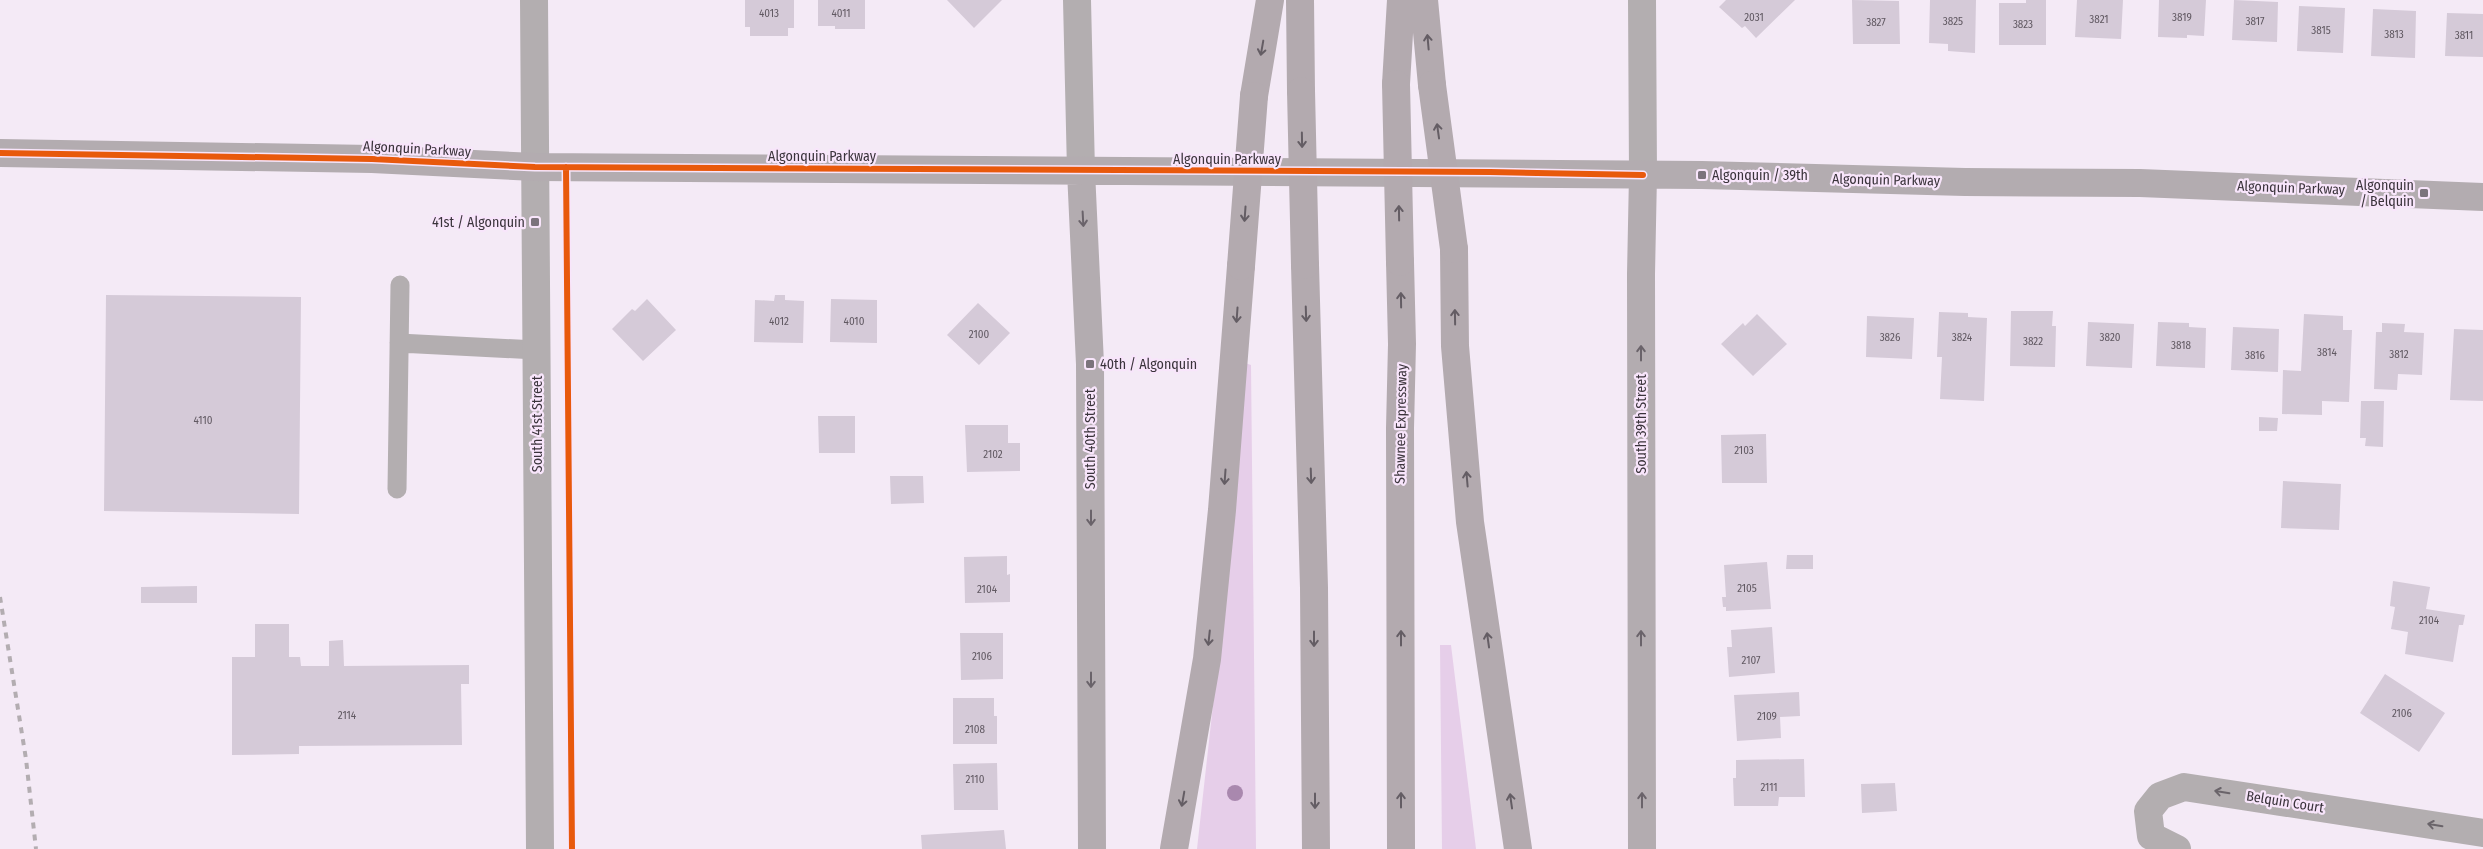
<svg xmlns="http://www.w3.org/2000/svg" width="2483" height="849" font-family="'Fira Sans Condensed',sans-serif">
  <rect width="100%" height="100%" fill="#f4eaf6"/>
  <path fill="#e6cee9" d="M1245,363L1251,365L1256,849H1197L1220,642Z
    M1440,645H1451L1476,849H1442Z"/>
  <path fill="#d5cad8" d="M745,0H794V28H788V36H750V27H745Z
    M818,0H865V29H835V26H818Z
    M947,0H1002L974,28Z
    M1726,0H1795L1756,38L1745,26L1742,28L1719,7Z
    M1852,0L1899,1L1900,44H1853Z
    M1930,0H1976L1975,53L1948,51V44L1929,43Z
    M2026,0H2046V45H1999V3H2026Z
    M2077,0H2123L2121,39L2075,37Z
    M2159,0H2206L2204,36L2187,35V38L2158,37Z
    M2234,0L2278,2L2277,42L2232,40Z
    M2299,6L2345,8L2343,53L2297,51Z
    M2373,9L2416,11L2415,58L2371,56Z
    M2447,13L2483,14V57L2445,56Z
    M106,295L301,297L299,514L104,511Z
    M775,295H785V300L804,301L803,343L754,342L755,300L774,301Z
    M647,299L676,330L643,361L612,329L632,309L635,311Z
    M831,299L877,300V343L830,342Z
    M978,303L1010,333L979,365L947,335Z
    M2011,311H2053L2052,326H2056L2055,367L2010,366Z
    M1939,312L1968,313V317L1987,318L1984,401L1940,399L1942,357H1937Z
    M1757,314L1787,344L1753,376L1721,344L1743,323L1745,326Z
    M2304,314L2343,316V330H2352L2349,402L2322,401V415L2282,414L2283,370L2301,371Z
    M1867,316L1914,318L1912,359L1866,357Z
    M2088,322L2134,324L2132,368L2086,366Z
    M2158,322L2189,323V327L2206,328L2205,368L2156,366Z
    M2382,323L2405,324L2404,332L2424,333L2422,375L2398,374L2397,390L2374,389L2376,332H2382Z
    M2233,327L2279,329L2278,372L2231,370Z
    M2454,329L2483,330V401L2450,400Z
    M2361,401H2384L2383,447L2365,446L2366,438H2360Z
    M818,416H855V453H819Z
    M2259,417L2278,418L2277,431H2259Z
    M965,425H1008V443H1020V471L967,472Z
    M1766,434L1767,483H1722L1721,435Z
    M890,476H923L924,503L891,504Z
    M2283,481L2341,484L2339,530L2281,528Z
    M1787,555H1813V569H1786Z
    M1007,556V575L1010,574V602L965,603L964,557Z
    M1767,562L1771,609L1726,611V607H1723L1722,597H1726L1724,565Z
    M2393,581L2430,587L2426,609L2465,615L2463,625H2459L2453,662L2405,654L2408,632L2391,629L2395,607L2390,606Z
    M197,586V603H141V587Z
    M255,624H289V657H300L301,666H329V641L343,640L344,666L469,665V684H461L462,745L299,746V754L232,755V657H255Z
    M1772,627L1775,673L1729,677L1727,647H1732L1731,630Z
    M960,633H1003V679L961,680Z
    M2385,674L2445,713L2419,752L2360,713Z
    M1799,692L1800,716L1780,717L1781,738L1737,741L1734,695Z
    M953,698H994V716H997V744H953Z
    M1804,759L1805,797H1779L1778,806H1734L1733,778H1736V760Z
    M997,763L998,810H954L953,764Z
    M1895,783L1897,811L1862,813L1861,784Z
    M1004,830L1006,849H922L921,835Z"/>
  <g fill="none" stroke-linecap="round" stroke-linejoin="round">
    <path stroke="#b3aeb0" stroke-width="19" d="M399,343L536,350
      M397,489L400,285"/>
    <path stroke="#b3aeb0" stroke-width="28" d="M534,0L540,849
      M1077,0L1081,171
      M1642,0L1643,175
      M2177,849L2151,836L2148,811L2160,796L2184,787L2483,833"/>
    <path stroke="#b3acb0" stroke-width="28" d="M0,153L372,159L535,167L1702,175L1965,182L2140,183L2483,197
      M1081,171L1090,364L1092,849
      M1642,849L1641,274L1643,175"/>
    <path stroke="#b3aaaf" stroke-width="28" d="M1300,0L1301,91
      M1424,0L1432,85
      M1396,84L1401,0
      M1254,96L1270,0
      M1454,249L1455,346L1470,522L1518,849
      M1400,262L1402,344L1400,428L1401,849
      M1305,265L1314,588L1316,849
      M1174,849L1207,659L1222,510L1241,266"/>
    <path stroke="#b3adb1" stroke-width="4" stroke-dasharray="6 6" stroke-linecap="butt" d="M0,597L26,759L36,849"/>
    <path stroke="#b3aaaf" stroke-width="28" d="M1396,84L1400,262
      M1432,85L1454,249
      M1301,91L1305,265
      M1241,266L1254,96"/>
    <g stroke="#f8e5fb" stroke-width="9">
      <path id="cycleway" d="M0,153L372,159L535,167L1490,172L1643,175
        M566,167L572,849"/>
    </g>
    <use href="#cycleway" stroke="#e8590c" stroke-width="6"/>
  </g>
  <circle fill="#a988ae" cx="1235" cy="793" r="8"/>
  <defs><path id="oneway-shaft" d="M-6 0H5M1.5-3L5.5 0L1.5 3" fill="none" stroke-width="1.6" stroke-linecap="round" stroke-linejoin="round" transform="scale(1.25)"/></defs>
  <g stroke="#645d64">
    <use href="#oneway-shaft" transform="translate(1428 42) rotate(-95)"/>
    <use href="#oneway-shaft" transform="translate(1262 48) rotate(100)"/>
    <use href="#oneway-shaft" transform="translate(1438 131) rotate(-98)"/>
    <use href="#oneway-shaft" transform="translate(1302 140) rotate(89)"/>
    <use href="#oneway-shaft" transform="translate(1399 213) rotate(-91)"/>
    <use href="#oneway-shaft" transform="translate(1245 214) rotate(94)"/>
    <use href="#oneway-shaft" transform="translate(1401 300) rotate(-91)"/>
    <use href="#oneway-shaft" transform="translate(1306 314) rotate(88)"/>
    <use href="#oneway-shaft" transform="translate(1237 315) rotate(94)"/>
    <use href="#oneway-shaft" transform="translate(1455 317) rotate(-91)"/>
    <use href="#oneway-shaft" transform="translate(1311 476) rotate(88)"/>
    <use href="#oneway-shaft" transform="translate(1225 477) rotate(94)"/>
    <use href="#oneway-shaft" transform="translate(1467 479) rotate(-95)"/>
    <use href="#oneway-shaft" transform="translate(1209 638) rotate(96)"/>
    <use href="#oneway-shaft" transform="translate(1401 638) rotate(-90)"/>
    <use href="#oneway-shaft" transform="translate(1314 639) rotate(90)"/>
    <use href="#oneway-shaft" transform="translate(1488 640) rotate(-98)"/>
    <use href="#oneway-shaft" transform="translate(1183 799) rotate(100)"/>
    <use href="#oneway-shaft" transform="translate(1401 800) rotate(-90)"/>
    <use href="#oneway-shaft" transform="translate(1315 801) rotate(90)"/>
    <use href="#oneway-shaft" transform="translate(1511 801) rotate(-98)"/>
  </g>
  <g stroke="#6a636a">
    <use href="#oneway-shaft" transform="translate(1083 219) rotate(87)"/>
    <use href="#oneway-shaft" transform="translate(1641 353) rotate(-90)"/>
    <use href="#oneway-shaft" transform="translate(1091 518) rotate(90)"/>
    <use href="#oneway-shaft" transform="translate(1641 638) rotate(-90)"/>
    <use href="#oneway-shaft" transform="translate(1091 680) rotate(90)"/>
    <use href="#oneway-shaft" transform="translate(1642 800) rotate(-90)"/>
  </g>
  <g stroke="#6a646a">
    <use href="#oneway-shaft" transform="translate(2222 792) rotate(-171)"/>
    <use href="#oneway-shaft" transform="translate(2435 825) rotate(-171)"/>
  </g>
  <g fill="#7b737c" stroke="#f8e5fb" stroke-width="2">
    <rect x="1697" y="170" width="10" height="10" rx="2.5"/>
    <rect x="2419" y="188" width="10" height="10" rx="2.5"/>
    <rect x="530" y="217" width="10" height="10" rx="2.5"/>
    <rect x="1085" y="359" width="10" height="10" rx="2.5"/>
  </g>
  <g text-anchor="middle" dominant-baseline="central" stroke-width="4.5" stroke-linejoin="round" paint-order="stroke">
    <g font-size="11" fill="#615962">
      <text x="769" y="13">4013</text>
      <text x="841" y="13">4011</text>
      <text x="1754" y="17">2031</text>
      <text x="2182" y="17">3819</text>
      <text x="2099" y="19">3821</text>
      <text x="1953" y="21">3825</text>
      <text x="2255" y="21">3817</text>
      <text x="1876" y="22">3827</text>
      <text x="2023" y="24">3823</text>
      <text x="2321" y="30">3815</text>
      <text x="2394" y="34">3813</text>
      <text x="2464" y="35">3811</text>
      <text x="779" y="321">4012</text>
      <text x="854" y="321">4010</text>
      <text x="979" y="334">2100</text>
      <text x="1890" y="337">3826</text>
      <text x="1962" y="337">3824</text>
      <text x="2110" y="337">3820</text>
      <text x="2033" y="341">3822</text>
      <text x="2181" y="345">3818</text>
      <text x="2327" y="352">3814</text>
      <text x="2399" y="354">3812</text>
      <text x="2255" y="355">3816</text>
      <text x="203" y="420">4110</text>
      <text x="1744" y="450">2103</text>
      <text x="993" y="454">2102</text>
      <text x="1747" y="588">2105</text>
      <text x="987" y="589">2104</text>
      <text x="2429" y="620">2104</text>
      <text x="982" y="656">2106</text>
      <text x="1751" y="660">2107</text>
      <text x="2402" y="713">2106</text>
      <text x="347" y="715">2114</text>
      <text x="1767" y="716">2109</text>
      <text x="975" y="729">2108</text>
      <text x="975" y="779">2110</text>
      <text x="1769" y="787">2111</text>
    </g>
    <g font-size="14" fill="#3a333b" stroke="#f8e5fb">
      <text transform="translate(417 149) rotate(3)">Algonquin Parkway</text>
      <text x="822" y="156">Algonquin Parkway</text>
      <text x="1227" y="159">Algonquin Parkway</text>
      <text transform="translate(1886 180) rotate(1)">Algonquin Parkway</text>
      <text transform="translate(2291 188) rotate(2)">Algonquin Parkway</text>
      <text transform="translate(537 424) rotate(-90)">South 41st Street</text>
      <text transform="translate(1401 424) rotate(-89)">Shawnee Expressway</text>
      <text transform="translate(1641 424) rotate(-90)">South 39th Street</text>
      <text transform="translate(1090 439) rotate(-90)">South 40th Street</text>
      <text transform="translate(2285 802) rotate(9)">Belquin Court</text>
    </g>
    <g font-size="14" fill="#3a333b" stroke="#f8e5fb" text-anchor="start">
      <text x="1712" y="175">Algonquin / 39th</text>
      <text x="2414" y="185" text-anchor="end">Algonquin<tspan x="2414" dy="16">/ Belquin</tspan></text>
      <text x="525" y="222" text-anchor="end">41st / Algonquin</text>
      <text x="1100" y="364">40th / Algonquin</text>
    </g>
  </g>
</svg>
